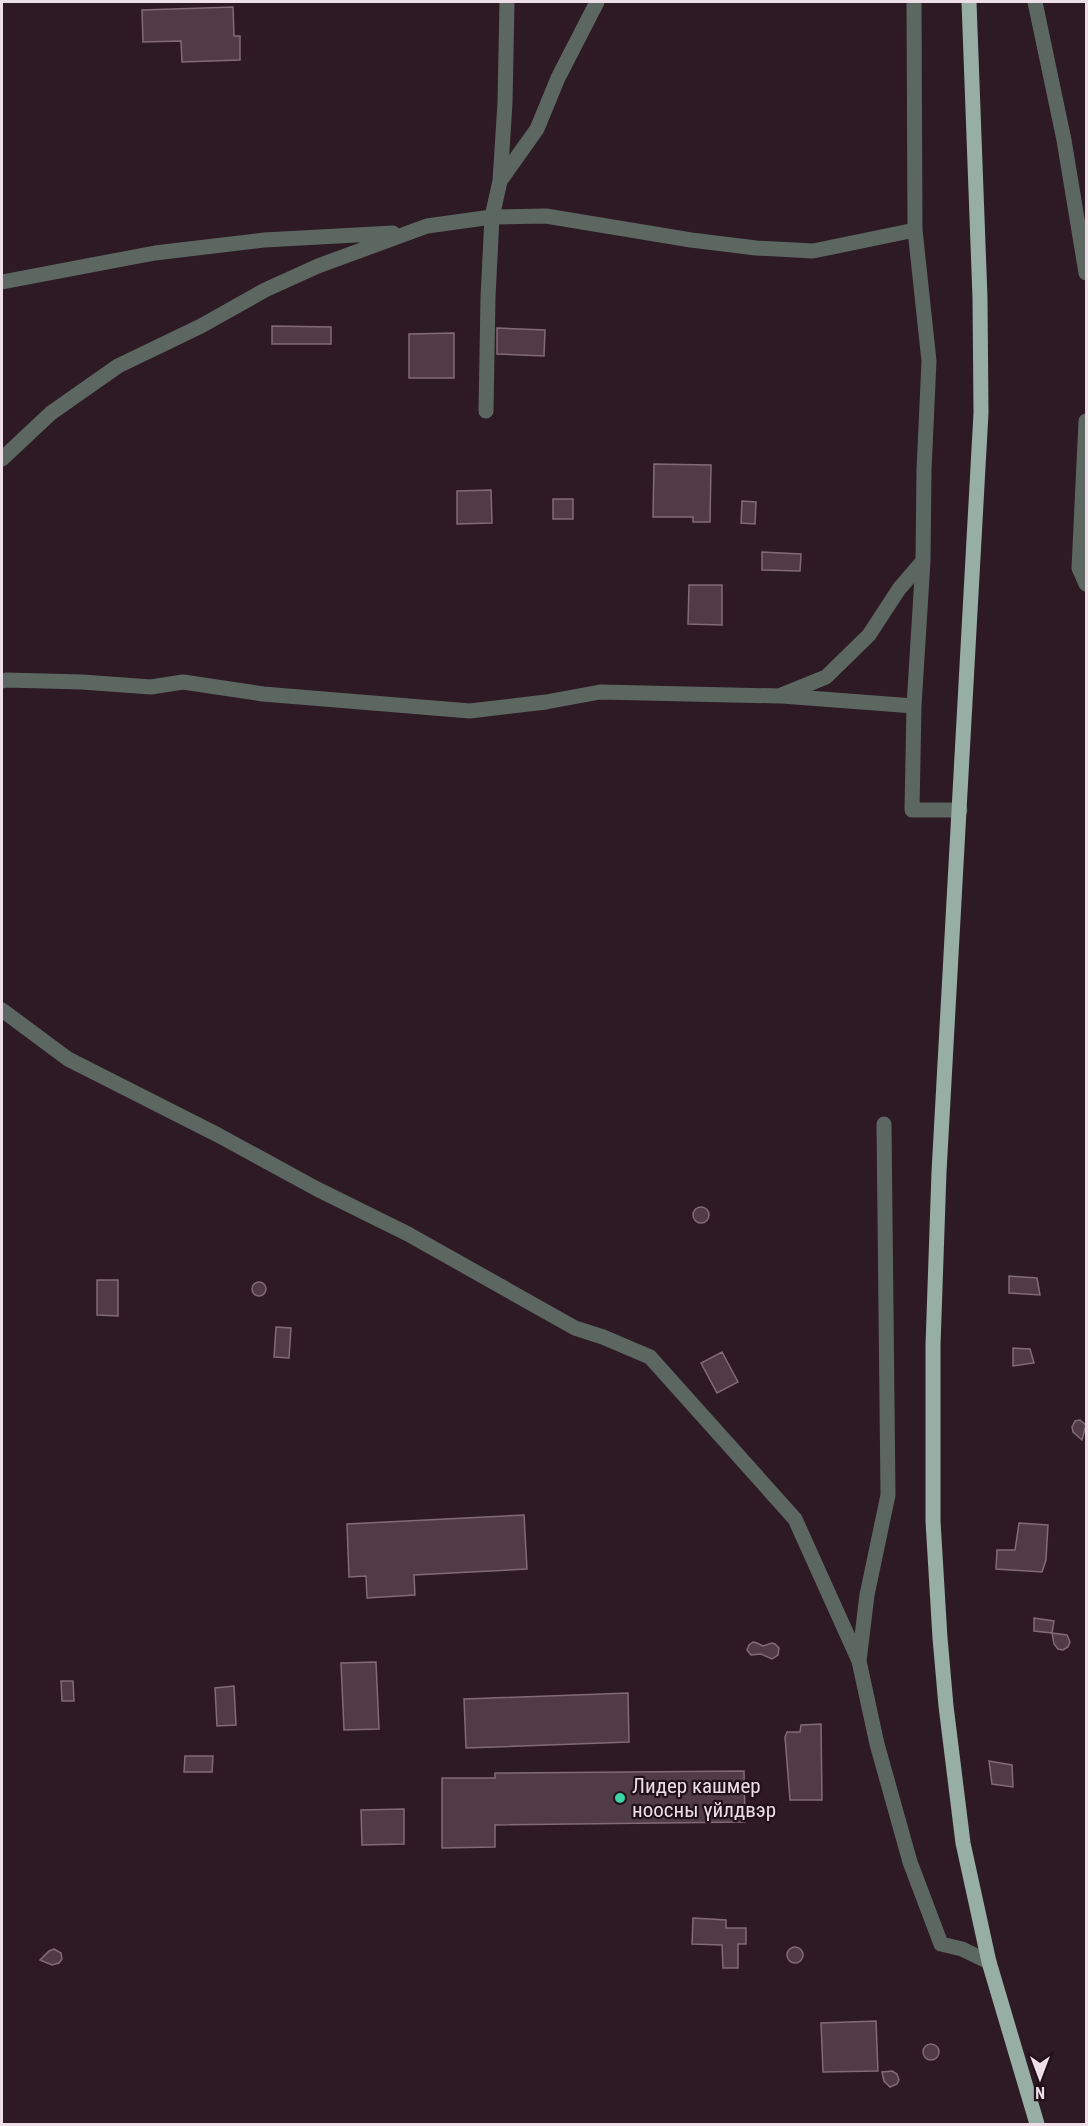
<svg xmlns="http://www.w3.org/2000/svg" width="1088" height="2126" font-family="'Roboto Condensed',sans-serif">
  <rect width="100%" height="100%" fill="#2d1a23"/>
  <path fill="#513c46" stroke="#826b76" stroke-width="1.5" d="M233,7L234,36H240V60L182,62L181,41L143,42L142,10Z
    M272,326L331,327V344H272Z
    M497,328L545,330L544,356L497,354Z
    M454,333V378H409V334Z
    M654,464L711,465L710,522H693V517H653Z
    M491,490L492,523L457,524V491Z
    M553,499H573V519H553Z
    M742,501L756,502L755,524L741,523Z
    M762,552L801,554L800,571L762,570Z
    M689,585H722V625L688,624Z
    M693 1215a8 8 0 1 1 16 0a8 8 0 1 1-16 0Z
    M1009,1276L1037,1278L1040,1295L1009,1293Z
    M97,1280H118V1316L97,1315Z
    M252 1289a7 7 0 1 1 14 0a7 7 0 1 1-14 0Z
    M276,1327L291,1328L289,1358L274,1357Z
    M1013,1348L1030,1349L1034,1363L1013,1366Z
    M722,1352L738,1382L717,1393L701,1363Z
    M1080,1420L1086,1425L1082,1440L1073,1432L1072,1427L1075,1421Z
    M524,1515L527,1569L414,1575L415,1595L367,1598L366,1576L349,1577L347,1524Z
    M1019,1523L1048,1525L1046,1560L1042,1572L996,1569L997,1550H1015Z
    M1034,1618L1054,1621L1052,1633L1067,1635L1070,1642L1068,1647L1063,1650L1058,1649L1054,1644L1052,1633L1034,1631Z
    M753,1642L757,1643L763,1646L772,1643L775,1644L779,1648L778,1655L772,1659L761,1654L751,1655L747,1650L749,1645Z
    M376,1662L379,1729L344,1730L341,1663Z
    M61,1681H73L74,1701H62Z
    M234,1686L236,1725L217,1726L215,1688Z
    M628,1693L629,1742L466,1748L464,1699Z
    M821,1724L822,1800H790L785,1737L787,1732H800L801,1725Z
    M185,1756H213L212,1772H184Z
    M989,1761L1012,1765L1013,1787L992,1784Z
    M744,1771L745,1822L495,1825V1847L442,1848V1778H495V1773Z
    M404,1809V1844L362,1845L361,1810Z
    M693,1918L726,1920V1928H746V1944H738V1968H723L722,1945L692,1944Z
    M787 1955a8 8 0 1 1 16 0a8 8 0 1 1-16 0Z
    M54,1949L61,1953L62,1959L59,1963L52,1965L40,1960L49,1951Z
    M876,2021L878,2071L823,2072L821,2023Z
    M923 2052a8 8 0 1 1 16 0a8 8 0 1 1-16 0Z
    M892,2071L897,2074L899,2080L897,2084L890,2087L884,2081L882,2072Z"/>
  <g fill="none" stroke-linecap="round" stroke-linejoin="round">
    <path stroke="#5c6762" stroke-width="15" d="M914,2L915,230L929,361L924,470L923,561L914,706L912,810H960
      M1035,2L1064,140L1086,273
      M500,181L505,103L507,2
      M2,282L155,253L264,240L393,233
      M486,411L488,297L492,217L500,181L537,129L558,78L597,2
      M1086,421L1079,568L1086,584
      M2,459L51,413L118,366L201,326L265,290L318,266L427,226L492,217L546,216L691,240L756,248L813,251L915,230
      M2,681L6,680L82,682L151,687L183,682L263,694L470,711L546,702L600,692L779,696L826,677L869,635L899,589L923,561
      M782,696L914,706
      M2,1010L68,1059L218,1135L317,1189L408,1234L575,1328L603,1337L650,1357L795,1519L859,1661
      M884,1124L888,1495L867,1595L859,1661L877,1744L910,1862L941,1944L962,1949L989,1962"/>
    <path stroke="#97aea4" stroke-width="15" d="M969,2L980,298L981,413L939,1172L933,1345V1521L940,1638L946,1706L963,1843L989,1962L1037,2124"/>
  </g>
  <circle fill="#3ad4a5" stroke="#23111a" stroke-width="2" cx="620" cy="1798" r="6"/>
  <g text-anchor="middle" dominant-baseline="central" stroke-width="4.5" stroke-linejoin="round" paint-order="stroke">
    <g font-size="21" fill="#eddfe5" stroke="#23111a" text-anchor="start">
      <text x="632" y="1786">Лидер кашмер<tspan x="632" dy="24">ноосны үйлдвэр</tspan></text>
    </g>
  </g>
  <rect width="1088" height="2126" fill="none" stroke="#eddfe5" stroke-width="6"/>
  <g transform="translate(1040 2078) rotate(180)" stroke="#23111a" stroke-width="4.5" paint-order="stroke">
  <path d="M0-4.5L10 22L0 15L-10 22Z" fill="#eddfe5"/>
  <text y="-9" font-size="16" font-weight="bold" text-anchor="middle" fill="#eddfe5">N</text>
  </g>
</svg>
